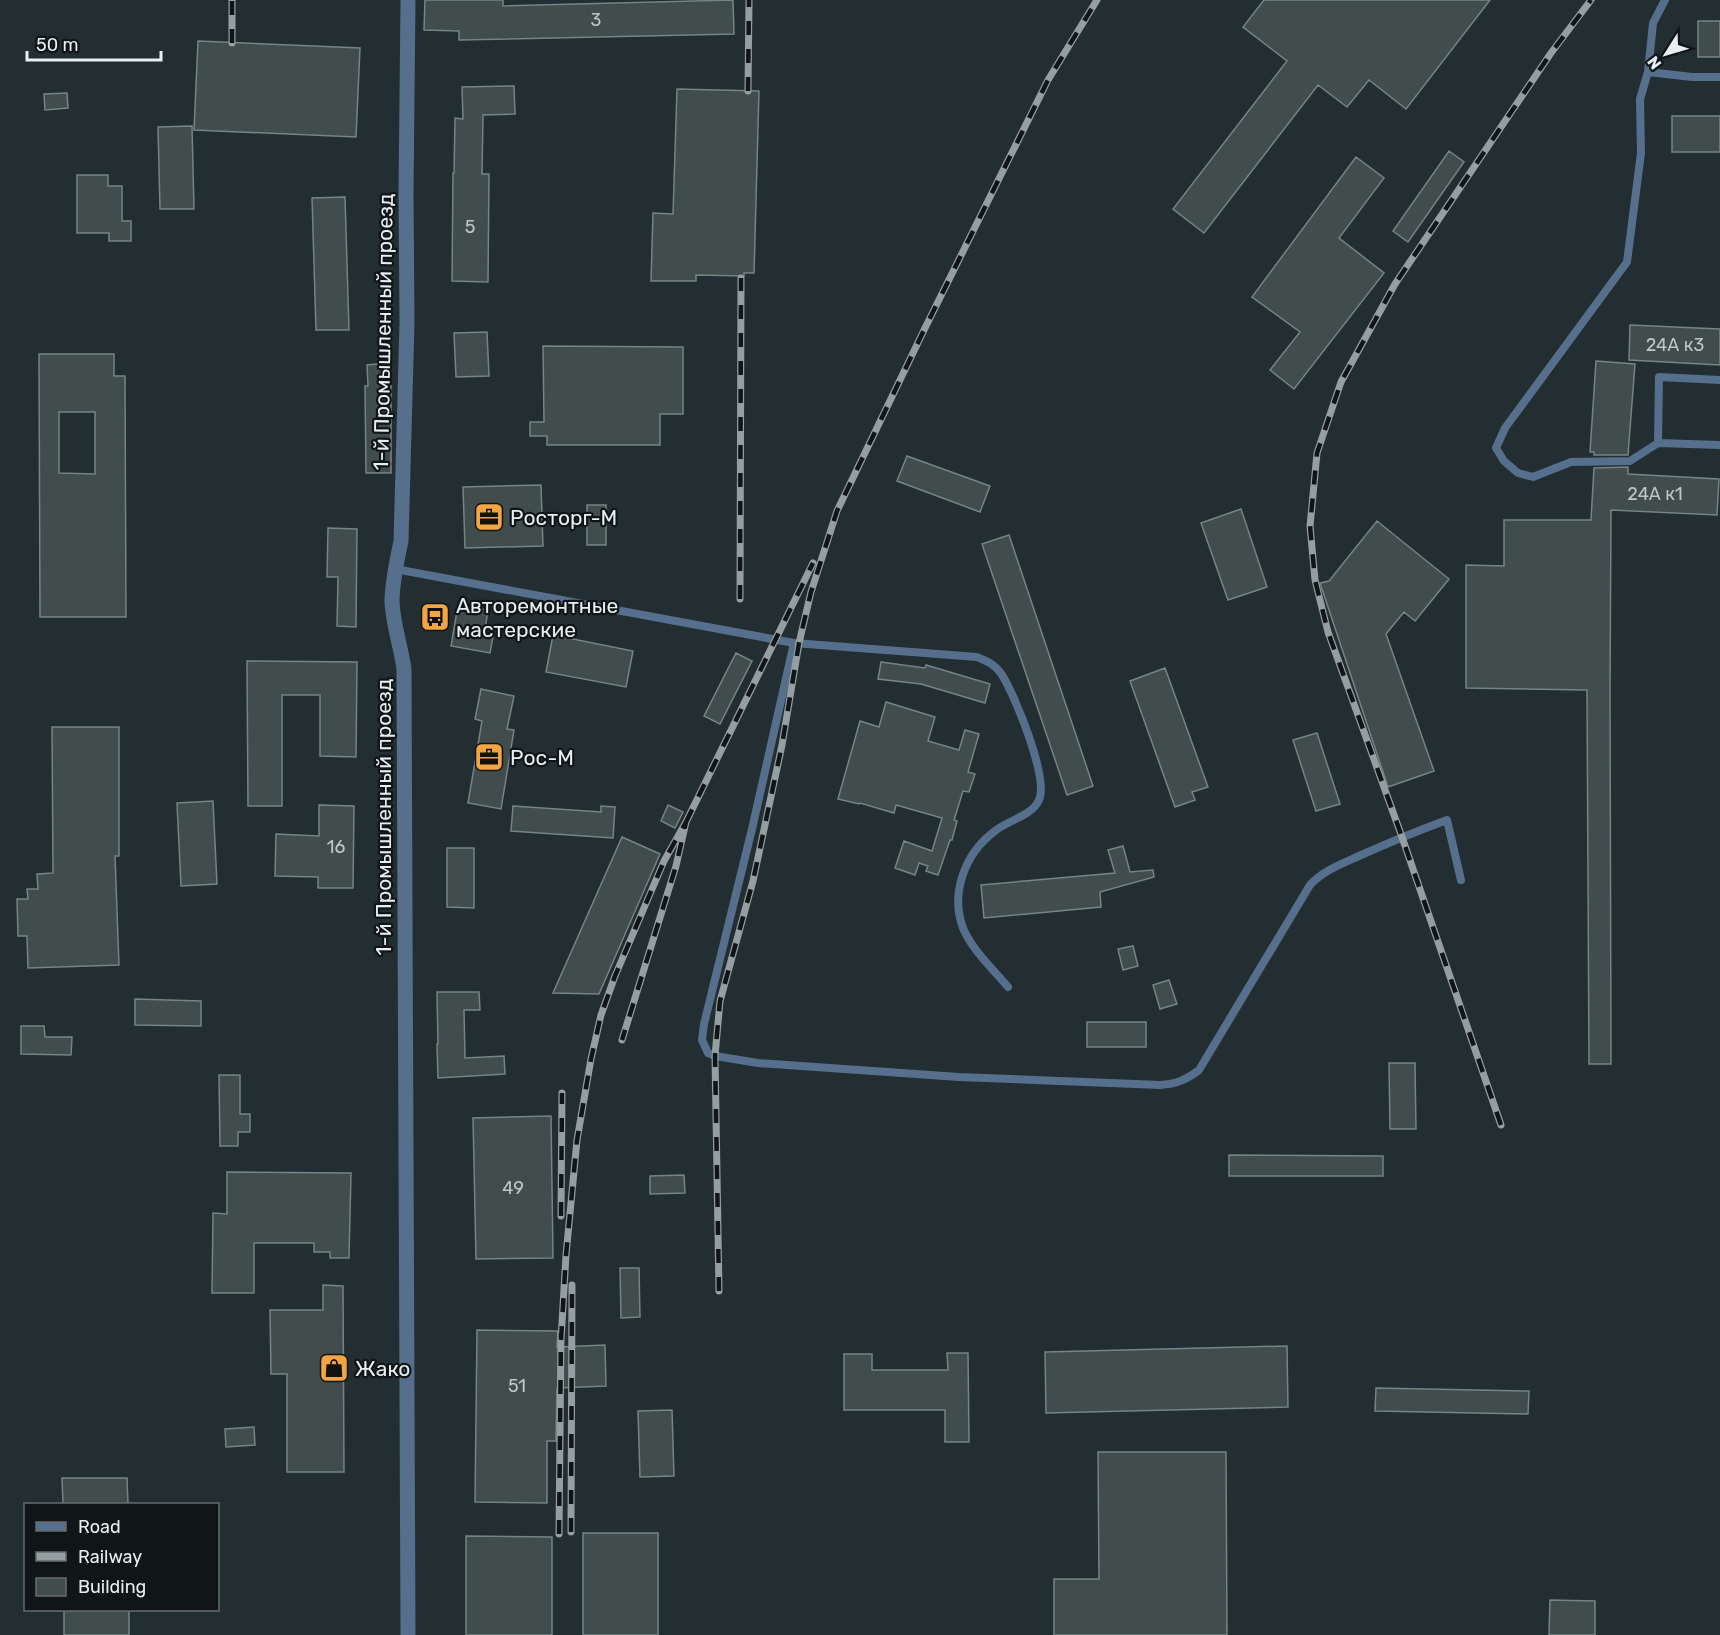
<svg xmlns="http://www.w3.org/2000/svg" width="1720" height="1635" font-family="Rubik,sans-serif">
  <rect width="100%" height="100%" fill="#232e32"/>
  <path fill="#404d4c" stroke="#768483" stroke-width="1.5" fill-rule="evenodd" d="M425,0H503V6L733,0L734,34L459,40V31L424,30Z
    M1264,0H1490L1406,109L1369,80L1347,107L1318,85L1204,233L1173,209L1287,61L1243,27Z
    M1698,21H1720V57H1698Z
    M198,41L360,48L356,137L194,130Z
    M514,86L515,114L483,115L482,174H489L488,282L452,281L453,173H454L455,118L463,119L462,87Z
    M677,89L759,91L754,273H744V276L696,275V281H651L653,213L673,214Z
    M67,93L68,108L45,110L44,94Z
    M1672,116H1720V152H1672Z
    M192,126L194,209H160L158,127Z
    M1449,151L1464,162L1408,242L1393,231Z
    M1356,157L1384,178L1339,238L1384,273L1294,389L1270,370L1300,332L1252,297Z
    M77,175H108V186H122V221H131V241H109V233H77Z
    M345,197L349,330H316L312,198Z
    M1630,325L1720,329V365L1629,360Z
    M487,332L489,376L456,377L454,333Z
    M543,346L683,347V414H660V445H547V436H530V422H544Z
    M39,354H114V376H125L126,617H40ZM59,412H95V474L59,473Z
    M1596,361L1635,364L1628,455H1594V452H1590Z
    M387,363L388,386H391V473H366L365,386H368L367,365Z
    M907,456L990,486L980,512L897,481Z
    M1628,467V474L1719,479L1717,515L1611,510L1610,690L1611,1064H1589L1587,690L1466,688V565L1504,566V520H1591L1594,468Z
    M541,485L543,546L465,548L463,487Z
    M587,505H606V545H587Z
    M1241,509L1267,587L1228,600L1201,523Z
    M1377,521L1449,579L1415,621L1404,612L1386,634L1434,771L1388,787L1320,583L1329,581Z
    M328,528L357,529L356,627L337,626L338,577H327Z
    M1009,535L1093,786L1067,795L982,544Z
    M458,605L488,610L484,636L493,637L490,653L451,646Z
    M553,635L633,651L626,687L546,672Z
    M736,653L752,661L720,724L704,716Z
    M247,661L357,662L356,757L320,756V695H282V806H248Z
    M881,662L925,668L926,665L990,684L985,703L921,684L878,679Z
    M1165,668L1208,787L1192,792L1195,800L1175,807L1130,681Z
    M481,689L514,696L507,729L514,730L501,809L468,803L482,721L475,719Z
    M886,702L935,717L928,741L959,750L965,730L979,734L968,772L975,774L969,792L963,791L954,820L957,821L952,840H950L938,875L926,871L928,866L919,863L915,875L895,868L904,841L932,851L942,818L896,805L894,813L860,803L859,804L838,799L860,721L879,727Z
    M52,727H119V856H115L119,965L28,968L27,936H18L17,899H28L27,889H38L37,874L53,873Z
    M1317,733L1340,804L1316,811L1293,740Z
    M213,801L217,884L181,886L177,803Z
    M319,805L354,806L353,888H318V877L275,876L276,834L319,836Z
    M668,805L683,812L675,828L661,821Z
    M513,806L601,812V806L615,807L613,838L511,831Z
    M622,837L660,854L599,994L553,993Z
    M1123,846L1130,872L1153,870L1154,877L1100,892L1101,907L984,918L981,885L1115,873L1108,850Z
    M447,848H474V908L447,907Z
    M1133,946L1138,966L1123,970L1118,949Z
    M1169,980L1177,1004L1160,1009L1153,985Z
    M437,992H479L480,1010H464L465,1058L504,1056L505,1074L438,1078L437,1044H438Z
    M135,999L201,1001V1026L135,1025Z
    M1087,1022H1146V1047H1087Z
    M21,1026H44L45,1037H72L71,1055L21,1054Z
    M1389,1063H1415L1416,1129H1390Z
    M219,1075H240V1114H250V1132H238V1146H220Z
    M551,1116L553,1258L476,1259L473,1118Z
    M1229,1155L1383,1156V1176H1229Z
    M227,1172L351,1173L349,1258H330V1252H314V1243H254V1293H212L213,1213L227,1214Z
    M684,1175L685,1193L650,1194V1176Z
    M620,1268H639L640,1317L621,1318Z
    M323,1285L343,1286L344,1472H287V1374H271L270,1310H323Z
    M477,1330L558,1331L557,1347L605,1345L606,1386L557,1388L556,1441H547V1503L475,1502Z
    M1287,1346L1288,1407L1046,1413L1045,1352Z
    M947,1353H968L969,1442H945V1410H844V1354H872V1370H948Z
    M1376,1388L1529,1391L1528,1414L1375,1411Z
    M672,1410L674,1476L640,1477L638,1411Z
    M254,1427L255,1445L226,1447L225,1429Z
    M1098,1452H1226L1227,1635H1054V1579H1099Z
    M62,1478H127L128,1504H63Z
    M583,1533H658V1635H583Z
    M466,1536L552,1537V1635H466Z
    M1550,1600L1595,1601V1635H1549Z
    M64,1610H129V1635H64Z"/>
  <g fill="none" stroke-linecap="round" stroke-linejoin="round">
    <path stroke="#566f8c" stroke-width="8" d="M1648,72L1692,77H1720
      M1720,380L1659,377L1658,443L1720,445
      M1658,443L1630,461L1571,462L1533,477L1518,473L1504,461L1496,448L1505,428L1627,262L1641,153L1640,99L1648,72L1653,23L1665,0
      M395,569L794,643L752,829L704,1024L702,1040L708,1053L715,1056L758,1063L959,1077L1160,1085C1176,1084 1186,1080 1199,1070L1310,885C1323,871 1341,864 1359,856C1388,843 1417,831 1447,820L1461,880
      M794,643L977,657C987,661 996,665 1002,675C1015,695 1049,779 1039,800C1032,816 1008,820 995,831C965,853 950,893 963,928C972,950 993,969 1008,987"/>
    <path stroke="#566f8c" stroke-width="15" d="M408,1635L404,669C401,647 393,624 392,602C392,582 397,561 401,541L407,323L406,194L408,0"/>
    <g stroke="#959ea1" stroke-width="7">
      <path id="rail" d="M232,43V0
        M748,91L749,0
        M740,599L741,278
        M686,822L813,563
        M1501,1125L1402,837L1328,632L1315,580L1310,526L1317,453L1341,382L1395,284L1551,53L1591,0
        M561,1216L562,1093
        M719,1291L715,1056L720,1001L753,881L782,745L799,643L811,592L837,511L925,328L1048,80L1097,0
        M561,1340L566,1255L577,1140L591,1059L601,1015L615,976L664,861L686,822L676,866L622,1040
        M571,1532L572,1285
        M559,1534L561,1333"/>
    </g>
    <use href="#rail" stroke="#101517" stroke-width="4.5" stroke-dasharray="14" stroke-linecap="butt"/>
  </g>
  <defs>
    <g id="office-square" transform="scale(1.5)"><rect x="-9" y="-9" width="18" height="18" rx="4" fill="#f3a443" stroke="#101517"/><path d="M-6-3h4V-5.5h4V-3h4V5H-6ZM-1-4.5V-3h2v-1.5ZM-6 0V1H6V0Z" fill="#111"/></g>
    <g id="bus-square" transform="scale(1.5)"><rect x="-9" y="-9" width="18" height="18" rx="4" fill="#f3a443" stroke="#101517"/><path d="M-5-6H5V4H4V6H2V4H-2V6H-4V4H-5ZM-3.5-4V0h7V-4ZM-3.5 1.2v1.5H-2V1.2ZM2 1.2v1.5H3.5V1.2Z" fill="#111"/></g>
    <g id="shop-square" transform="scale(1.5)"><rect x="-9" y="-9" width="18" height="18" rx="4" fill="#f3a443" stroke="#101517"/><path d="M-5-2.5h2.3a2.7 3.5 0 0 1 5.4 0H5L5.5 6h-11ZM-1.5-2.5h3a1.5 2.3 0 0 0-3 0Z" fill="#111"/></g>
  </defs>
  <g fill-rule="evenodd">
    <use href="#office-square" x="489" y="517"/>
    <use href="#bus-square" x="435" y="617"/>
    <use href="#office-square" x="489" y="757"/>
    <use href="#shop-square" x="334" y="1368"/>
  </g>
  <g text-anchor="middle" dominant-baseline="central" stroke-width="4.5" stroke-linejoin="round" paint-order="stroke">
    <g font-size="18" fill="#bdc6c8">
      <text x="596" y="20">3</text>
      <text x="470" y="227">5</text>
      <text x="1675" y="345">24А к3</text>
      <text x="1655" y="494">24А к1</text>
      <text x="336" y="847">16</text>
      <text x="513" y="1188">49</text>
      <text x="517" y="1386">51</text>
    </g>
    <g font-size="21" fill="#e7eff1" stroke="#101517">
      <text transform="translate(383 332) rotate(-89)">1-й Промышленный проезд</text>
      <text transform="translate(383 817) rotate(-90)">1-й Промышленный проезд</text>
    </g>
    <g font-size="21" fill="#e7eff1" stroke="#101517" text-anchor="start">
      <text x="510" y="517">Росторг-М</text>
      <text x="456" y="605">Авторемонтные<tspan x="456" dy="24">мастерские</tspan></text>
      <text x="510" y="757">Рос-М</text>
      <text x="355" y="1368">Жако</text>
    </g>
  </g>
  <rect x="24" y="1503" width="195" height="108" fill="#101517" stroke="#666c6e" stroke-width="1.5"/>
  <rect x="36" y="1522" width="30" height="9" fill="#566f8c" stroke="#666c6e" stroke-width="1.5"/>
  <text x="78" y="1533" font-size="18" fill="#e7eff1">Road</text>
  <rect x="36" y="1552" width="30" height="9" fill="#959ea1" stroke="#666c6e" stroke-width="1.5"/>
  <text x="78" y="1563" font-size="18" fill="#e7eff1">Railway</text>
  <rect x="36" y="1578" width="30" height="18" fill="#404d4c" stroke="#666c6e" stroke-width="1.5"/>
  <text x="78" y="1593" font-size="18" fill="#e7eff1">Building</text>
  <g transform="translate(1666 54) rotate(233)" stroke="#101517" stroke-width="4.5" paint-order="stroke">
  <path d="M0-4.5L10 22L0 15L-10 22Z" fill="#e7eff1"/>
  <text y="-9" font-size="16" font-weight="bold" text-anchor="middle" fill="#e7eff1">N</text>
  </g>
  <path d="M27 51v9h134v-9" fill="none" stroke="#e7eff1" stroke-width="3"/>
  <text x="36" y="51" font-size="18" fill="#e7eff1" stroke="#101517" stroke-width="4.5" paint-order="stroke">50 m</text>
</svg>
